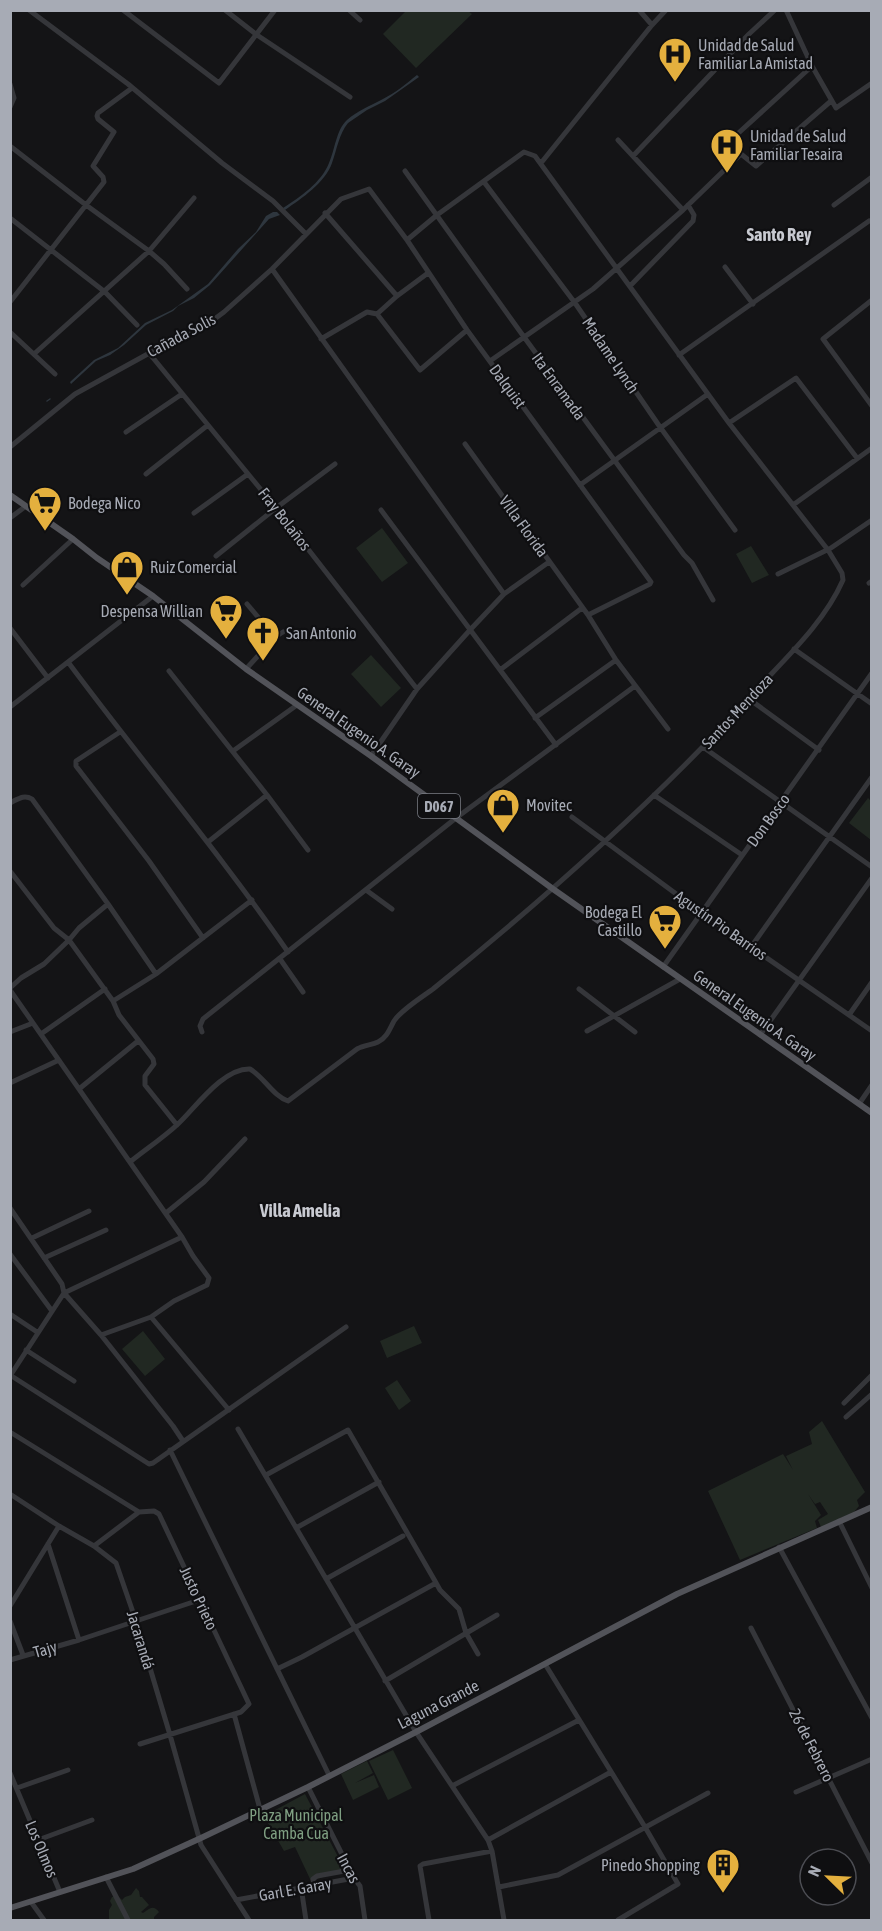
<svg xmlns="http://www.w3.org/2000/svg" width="882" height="1931" font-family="'Asap Condensed',sans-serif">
  <rect width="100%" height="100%" fill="#141416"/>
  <path fill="#212822" d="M407,10L468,11L472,14L416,68L383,34Z
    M382,528L408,563L382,582L356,548Z
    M751,546L769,575L752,583L736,554Z
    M371,655L401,688L381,707L351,674Z
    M868,798L871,801V840L849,823Z
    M414,1326L422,1343L387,1358L380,1341Z
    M143,1331L165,1359L145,1376L122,1349Z
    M397,1380L411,1401L399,1410L385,1388Z
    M822,1421L865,1492L857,1500L859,1506L854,1512L821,1527L818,1520L828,1514L820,1502L815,1504L808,1494L821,1515L815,1521L817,1528L740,1560L708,1491L783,1454L793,1470L786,1456L812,1444L809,1432Z
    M393,1750L412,1788L388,1800L369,1761Z
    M367,1761L373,1773L355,1783L374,1775L379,1787L353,1800L341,1774Z
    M305,1794L345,1870L311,1881L295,1847L284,1851L264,1816Z
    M136,1888L139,1891L140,1897H142L149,1905L141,1912L143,1913C149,1909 153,1904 159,1912L154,1917V1920H109V1910L112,1905L110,1901L112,1897L117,1895L122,1900L125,1897L131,1895Z"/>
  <path fill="#2e363e" d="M417,75L419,77L385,101L367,110L348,123C339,134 337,149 332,163C325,183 302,198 285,210L283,208C300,197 321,183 329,163C335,150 336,130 347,120C357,111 370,106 383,99C395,93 406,84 417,75Z
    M273,212H277L280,215L269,219L210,285L194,298L178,306L173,311L146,325L124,345L110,355L96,361L71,384L70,382L94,360L118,348L145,323L172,310L208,284L238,249L256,232L266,216Z"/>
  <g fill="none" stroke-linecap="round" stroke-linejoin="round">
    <path stroke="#2e363e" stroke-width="1.5" d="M47,401L50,399"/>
    <path stroke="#35363a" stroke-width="5" d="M29,10L128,84L222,163L273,201L306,234
      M123,10L219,83L275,10
      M225,10L257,35L350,97
      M349,10L360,20
      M639,10L652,25
      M786,10L812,66L836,108L872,83
      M812,66L733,138L732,141L741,154L756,166L831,101
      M10,84L14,98L10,107
      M618,140L683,210
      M10,146L86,205L149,251L164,264L187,289
      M633,156L749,34L775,10
      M541,163L652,25L666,10
      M405,171L524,337L684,555L692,563L713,600
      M484,182L575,303L660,427L735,530
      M834,205L872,177
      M325,213L397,296
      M10,218L105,292L137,325
      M725,267L753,304
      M272,269L504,594
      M630,286L693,221L694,215L688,205
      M872,300L823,339L872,406
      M10,302L104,182L103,177L93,166L114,132L98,119L97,116L98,113L132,88
      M377,314L397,296L428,273
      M10,332L55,374
      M321,339L367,312L377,314L420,370L467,330
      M149,353L276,508L417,689
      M34,354L149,251L194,198
      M679,355L869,221
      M490,361L593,289L683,210L741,154
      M729,423L796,378L857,458
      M126,432L182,394
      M465,444L588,615L616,660L668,729
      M10,447L75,394L164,345L201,329L224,312L272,269L341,199L369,189L407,240L467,330L651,582L650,584L588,615
      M146,474L208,425
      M580,485L708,394
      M793,505L872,448
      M381,510L556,745
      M194,513L248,474
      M10,518L26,506
      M828,550L872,520
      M216,556L276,508L335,464
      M778,574L827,550
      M869,583L872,581
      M23,585L73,539
      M247,604L275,637
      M10,628L48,678
      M794,649L872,704
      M68,662C140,759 219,852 288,952
      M246,669L275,637L283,632
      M500,670L582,608
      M169,671L267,795L308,850
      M749,699L819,750
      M10,707L153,596
      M535,718L616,660
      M120,732L76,761V766L149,861L203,938
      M703,747L872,867
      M233,751L297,705
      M371,756L417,689L470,630L504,594L549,562
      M654,795L742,855
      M10,803C18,799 24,794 32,799L108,904L156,974
      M572,817L702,913L872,1031
      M208,842L267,795
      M10,871L54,928L69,940L113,1001L119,1015L153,1059L154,1064L145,1076V1085L177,1125
      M366,890L392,909
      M751,947L872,777
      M280,959L303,992
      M663,967L872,673
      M10,988L21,978L44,964L69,940L79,928L108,904
      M579,989L635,1032
      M10,990L182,1237L64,1293L10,1376
      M113,1001L156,974L252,900
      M849,1015L872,982
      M587,1031L680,979
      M10,1032L33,1023
      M202,1032L200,1026L203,1019L456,818L635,686
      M41,1034L105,989
      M760,1035L872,878
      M10,1083L59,1060
      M79,1089L138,1041
      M859,1104L872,1085
      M130,1162C146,1149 163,1138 178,1124C196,1107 223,1068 250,1069C264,1077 273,1096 288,1101L357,1049C364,1045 372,1045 378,1042C387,1038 390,1028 394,1021C401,1010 422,997 433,989C548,896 660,797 759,687C789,655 825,621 843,580L842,573L828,550L729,423L535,156L524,152L437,215L407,240
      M10,1208L62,1284L64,1293L101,1335L173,1426L183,1441
      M166,1213L204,1182L245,1139
      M32,1238L89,1211
      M10,1254L52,1311
      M44,1258L106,1230
      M10,1314L37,1332
      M151,1317L229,1410
      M101,1335L151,1317L174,1301L207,1285L209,1278L193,1256L182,1237
      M26,1350L74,1381
      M10,1375L149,1464L153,1463L346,1327
      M844,1403L872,1375
      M846,1417L872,1394
      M238,1429L416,1732L488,1840L492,1851L504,1920
      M10,1432L139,1512L94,1546
      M170,1450L329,1775
      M266,1475L348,1430L435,1581L440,1590L459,1609L466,1633L478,1654
      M10,1494L59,1526L94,1546L116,1563L136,1621L170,1735L201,1845L249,1920
      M139,1512L154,1511L159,1514L249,1704L241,1712L140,1744
      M839,1521L872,1588
      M296,1528L379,1482
      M48,1544L79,1640
      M779,1547L872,1718
      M326,1579L403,1536
      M10,1606L59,1526
      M10,1621L23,1655
      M751,1628L872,1863
      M10,1660L79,1640L199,1600
      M545,1664L645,1827L678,1884L618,1920
      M277,1669L302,1657L436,1583
      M385,1681L497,1615
      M234,1714L260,1809
      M10,1773L60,1892
      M452,1786L579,1720
      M308,1787L354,1878L360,1886L365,1920
      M17,1788L68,1770
      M796,1792L872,1759
      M38,1840L92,1820
      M488,1840L611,1772
      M106,1877L128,1920
      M314,1885L313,1879L317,1876L350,1870
      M301,1887L306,1920
      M499,1887L558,1875L708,1793
      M236,1900L354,1878
      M31,1902L44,1920
      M429,1920L420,1866L423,1864L492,1851"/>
    <path stroke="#525359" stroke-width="6" d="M10,495L73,539L97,558L153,596L246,669L371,756L553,889L872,1113
      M10,1908L133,1869L201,1838L308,1787L416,1732L677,1594L872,1507"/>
  </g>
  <defs>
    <g id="hospital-pin" transform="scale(1.725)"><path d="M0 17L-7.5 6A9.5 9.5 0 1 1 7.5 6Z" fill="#e4b03e" stroke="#0f0f11"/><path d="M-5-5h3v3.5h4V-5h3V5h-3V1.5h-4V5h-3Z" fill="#111"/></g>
    <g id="supermarket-pin" transform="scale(1.725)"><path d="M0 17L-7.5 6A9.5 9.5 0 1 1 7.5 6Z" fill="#e4b03e" stroke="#0f0f11"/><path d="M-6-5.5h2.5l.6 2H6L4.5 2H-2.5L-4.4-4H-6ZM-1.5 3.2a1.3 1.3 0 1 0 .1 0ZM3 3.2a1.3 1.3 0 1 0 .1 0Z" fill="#111"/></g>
    <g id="shop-pin" transform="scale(1.725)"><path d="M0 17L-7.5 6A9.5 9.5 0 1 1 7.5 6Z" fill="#e4b03e" stroke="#0f0f11"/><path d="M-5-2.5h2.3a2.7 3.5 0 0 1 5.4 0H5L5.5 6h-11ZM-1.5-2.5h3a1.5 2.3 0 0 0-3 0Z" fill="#111"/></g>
    <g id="church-pin" transform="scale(1.725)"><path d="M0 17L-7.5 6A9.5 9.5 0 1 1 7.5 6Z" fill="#e4b03e" stroke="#0f0f11"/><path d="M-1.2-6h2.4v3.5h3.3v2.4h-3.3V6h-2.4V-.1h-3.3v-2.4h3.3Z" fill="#111"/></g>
    <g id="building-pin" transform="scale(1.725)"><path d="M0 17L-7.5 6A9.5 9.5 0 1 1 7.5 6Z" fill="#e4b03e" stroke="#0f0f11"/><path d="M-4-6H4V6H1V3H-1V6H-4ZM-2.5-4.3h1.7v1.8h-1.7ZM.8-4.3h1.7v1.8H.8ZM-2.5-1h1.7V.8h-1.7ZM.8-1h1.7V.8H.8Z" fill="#111"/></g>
  </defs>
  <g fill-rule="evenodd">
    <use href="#hospital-pin" x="675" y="54"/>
    <use href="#hospital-pin" x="727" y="145"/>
    <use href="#supermarket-pin" x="45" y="503"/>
    <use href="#shop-pin" x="127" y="567"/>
    <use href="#supermarket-pin" x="226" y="611"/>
    <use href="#church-pin" x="263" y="633"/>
    <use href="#shop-pin" x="503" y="805"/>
    <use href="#supermarket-pin" x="665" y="921"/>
    <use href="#building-pin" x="723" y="1865"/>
  </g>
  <g text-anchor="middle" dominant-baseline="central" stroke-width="4.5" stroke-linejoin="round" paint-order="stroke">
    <rect fill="#0f0f11" stroke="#797c84" stroke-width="1.5" x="418" y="794" width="42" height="24" rx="4.5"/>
    <g font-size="15" font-weight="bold" fill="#a7abb5">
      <text x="439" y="806">D067</text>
    </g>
    <g font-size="16" fill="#a7abb5" stroke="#0f0f11" text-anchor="start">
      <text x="698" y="45">Unidad de Salud<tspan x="698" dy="18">Familiar La Amistad</tspan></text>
      <text x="750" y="136">Unidad de Salud<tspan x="750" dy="18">Familiar Tesaira</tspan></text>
      <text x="68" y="503">Bodega Nico</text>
      <text x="150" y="567">Ruiz Comercial</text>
      <text x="203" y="611" text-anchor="end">Despensa Willian</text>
      <text x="286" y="633">San Antonio</text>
      <text x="526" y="805">Movitec</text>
      <text x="642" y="912" text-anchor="end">Bodega El<tspan x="642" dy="18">Castillo</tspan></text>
      <text x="700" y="1865" text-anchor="end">Pinedo Shopping</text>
    </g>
    <g font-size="16" fill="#a7abb5" stroke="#0f0f11">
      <text transform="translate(181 335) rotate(-28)">Cañada Solis</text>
      <text transform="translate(611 355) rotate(56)">Madame Lynch</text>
      <text transform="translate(508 386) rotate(54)">Dalquist</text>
      <text transform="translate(559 386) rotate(54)">Ita Enramada</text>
      <text transform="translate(285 519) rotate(52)">Fray Bolaños</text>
      <text transform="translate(524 526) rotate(54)">Villa Florida</text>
      <text transform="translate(737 711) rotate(-47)">Santos Mendoza</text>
      <text transform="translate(359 732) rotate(35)">General Eugenio A. Garay</text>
      <text transform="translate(768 820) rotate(-54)">Don Bosco</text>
      <text transform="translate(721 925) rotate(35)">Agustín Pio Barrios</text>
      <text transform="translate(755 1015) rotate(35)">General Eugenio A. Garay</text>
      <text transform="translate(199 1598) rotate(65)">Justo Prieto</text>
      <text transform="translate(141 1640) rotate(73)">Jacarandá</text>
      <text transform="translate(45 1649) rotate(-16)">Tajy</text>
      <text transform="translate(438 1704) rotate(-27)">Laguna Grande</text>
      <text transform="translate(812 1745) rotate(63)">26 de Febrero</text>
      <text transform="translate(42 1849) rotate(67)">Los Olmos</text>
      <text transform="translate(349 1868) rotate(62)">Incas</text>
      <text transform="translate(295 1889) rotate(-10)">Garl E. Garay</text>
    </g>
    <g font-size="16" fill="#7f9f82" stroke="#0f0f11">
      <text x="296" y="1815">Plaza Municipal<tspan x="296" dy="18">Camba Cua</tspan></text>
    </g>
    <g font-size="18" font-weight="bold" fill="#c8cad1" stroke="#0f0f11">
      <text x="779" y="234">Santo Rey</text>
      <text x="300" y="1210">Villa Amelia</text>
    </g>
  </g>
  <rect width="882" height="1931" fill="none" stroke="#a7abb5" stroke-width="24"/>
  <g transform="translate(828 1877) rotate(294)"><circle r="28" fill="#0f0f11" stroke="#4c4d53" stroke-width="1.5"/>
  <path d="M0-4.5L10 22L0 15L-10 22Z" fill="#e4b03e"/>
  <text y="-9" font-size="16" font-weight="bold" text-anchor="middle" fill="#a7abb5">N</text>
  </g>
</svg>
